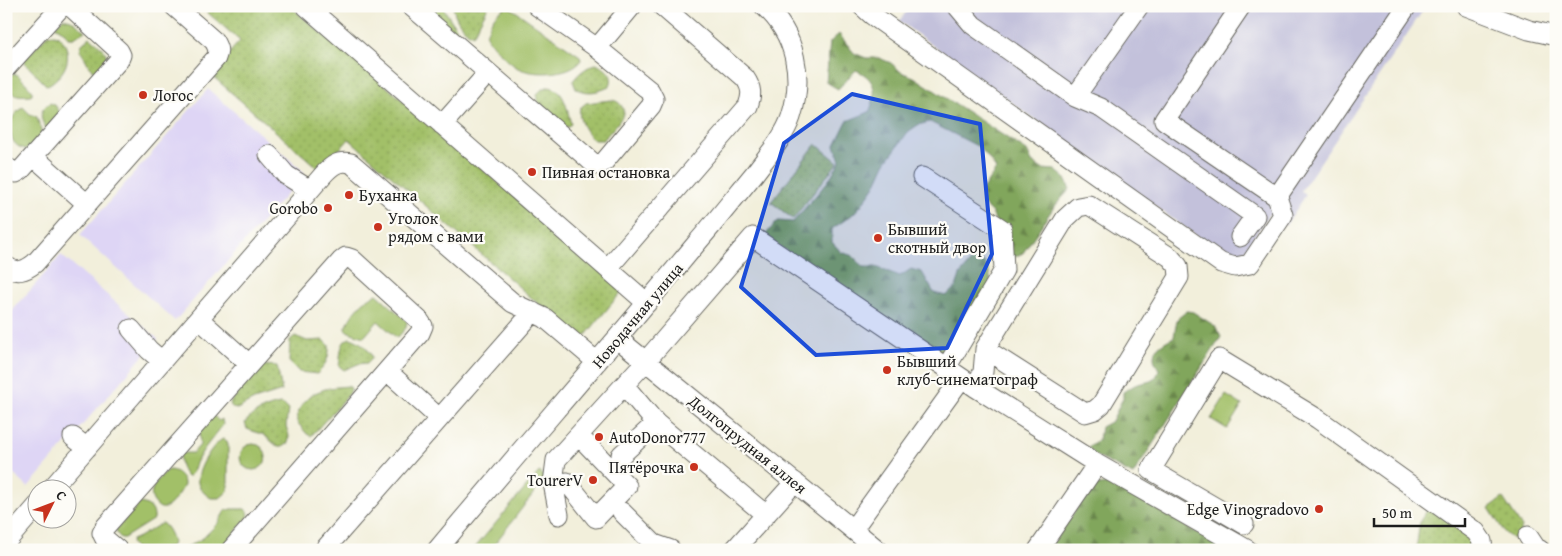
<svg xmlns="http://www.w3.org/2000/svg" width="1562" height="556" font-family="'Gentium Book Plus',serif">
  <defs>
    <pattern id="forest-firs" width="22" height="20" patternUnits="userSpaceOnUse" patternTransform="scale(1.25)"><rect width="22" height="20" fill="#81a65c"/><path d="M5 1l3.5 6h-7zM16 11l3.5 6h-7z" fill="#69864b"/></pattern>
    <pattern id="park-dots" width="8" height="8" patternUnits="userSpaceOnUse" patternTransform="scale(1.25)"><rect width="8" height="8" fill="#a2c068"/><path d="M2 2h.1M6 6h.1" fill="none" stroke="#8ba45a" stroke-width="1.8" stroke-linecap="round"/></pattern>
  </defs>
  <rect width="100%" height="100%" fill="#fdfcf7"/>
  <filter id="ink" filterUnits="userSpaceOnUse"><feTurbulence type="fractalNoise" baseFrequency=".02" numOctaves="2"/><feDisplacementMap in="SourceGraphic" scale="10" xChannelSelector="R" yChannelSelector="G"/><feConvolveMatrix kernelMatrix="1 2 1 2 8 2 1 2 1" color-interpolation-filters="sRGB"/></filter>
  <filter id="wash" filterUnits="userSpaceOnUse"><feTurbulence type="fractalNoise" baseFrequency=".0096" numOctaves="4" result="noise"/><feDisplacementMap in="SourceGraphic" scale="20" xChannelSelector="R" yChannelSelector="G"/><feGaussianBlur stdDeviation="1.12" result="paint"/><feColorMatrix in="noise" values="0 0 0 0 0 0 0 0 0 0 0 0 0 0 0 0 0 1.4 0 .05"/><feComposite in="paint" operator="in"/></filter>
  <g filter="url(#wash)">
    <rect width="100%" height="100%" fill="#f2efdb"/>
    <path fill="#ded5f5" d="M208,89L305,173L175,321L80,235Z
      M61,255L158,339L28,487L6,468V318Z"/>
    <path fill="#c3c1db" d="M911,6H1426L1301,191L1306,195L1286,225L1269,214L1242,255L1233,259L1224,256L899,21Z"/>
    <path fill="#a2c068" stroke="#5f6e42" d="M420,6H442L456,28V31L453,35Z
      M507,7L511,8L580,56L581,60C571,75 533,76 518,68C511,65 488,42 486,35C489,24 495,11 507,7Z
      M63,18L71,20L85,31L74,38H69L63,31L55,26Z
      M11,74H16L18,75L32,90V94L30,95C20,96 14,96 6,88V80Z
      M50,103L55,105L60,113L47,129C39,120 39,109 50,103Z
      M23,107L30,114L37,117L42,134L28,149C12,149 7,132 12,119C14,114 19,110 23,107Z
      M377,294L407,321L406,328L397,338L378,321L364,337L349,332L345,329C351,314 362,300 377,294Z
      M1226,395L1242,405L1227,429L1211,419Z
      M212,414L219,421L222,419L223,425C214,437 204,447 197,461C194,467 194,474 187,477C181,471 180,462 179,453H193L200,445L199,429Z
      M223,439L227,441L228,445V491L220,498H211C206,495 199,489 198,483C196,471 212,444 223,439Z
      M240 457a13 13 0 1 1 26 0a13 13 0 1 1-26 0Z
      M168,470C173,470 175,471 179,474C182,477 184,480 184,484C183,490 170,508 164,508C160,509 157,506 154,502C146,491 159,477 168,470Z
      M539,472L546,477L490,550H473Z
      M140,503C149,504 155,510 154,519L124,538H121L117,534L116,529Z
      M231,509H245L248,512L249,516L220,550H182L203,538L218,523L225,511Z
      M162,523C168,527 172,537 173,543L171,547L160,549L135,548L131,543L132,540L139,537Z"/>
    <path fill="url(#forest-firs)" stroke="#4e613c" d="M839,34L854,53L866,58H879L891,63L901,72L914,77L1027,151L1032,162L1042,169L1055,170L1064,177L1070,189L1054,207L1023,253L1012,258L992,213L983,204L982,191L996,169L988,157L979,147L930,122L918,125L908,132L885,164L875,186L860,207L852,215L832,229V242L841,252L853,256L863,267H876L900,276L911,269L922,272L934,293L946,296L956,287L960,275L976,255C989,265 990,271 991,287L942,357L764,236L778,221L793,222L828,181L840,161L835,145L847,121L869,112C878,92 876,79 856,70L838,89L826,82L830,42Z
      M1187,311L1193,312L1215,326L1221,337L1133,475L1096,456L1088,447L1099,439L1101,427L1112,421L1123,398V392C1127,390 1131,387 1135,385C1146,381 1155,384 1159,370C1158,367 1154,362 1154,358C1153,347 1166,341 1174,337L1177,319Z
      M1106,484L1119,488L1228,550H1048L1092,486Z"/>
    <path fill="url(#park-dots)" stroke="#5f6e42" d="M200,6H290L338,48L343,49L623,290L581,341L349,139L321,171L210,74L240,41Z
      M453,6H488V7L473,35C463,31 454,17 453,6Z
      M48,34L59,36C75,53 67,74 48,85H46L23,61Z
      M90,37C97,43 111,52 105,62C104,66 99,69 96,72C88,68 87,59 80,51L81,45Z
      M596,64C606,68 616,76 609,87C598,92 588,94 576,89L573,81C577,74 588,66 596,64Z
      M547,87C565,87 567,110 571,124L568,127H566L537,101V94L542,89Z
      M611,100C620,101 623,106 624,114L617,124L603,140H594C586,134 577,119 580,108L586,103Z
      M816,144L838,162L793,219L771,202Z
      M295,336L307,341L324,340L329,345C330,356 325,367 317,374L299,372L289,362L290,340Z
      M350,338C359,340 370,349 372,358L367,363L358,364L344,370L339,366C341,356 339,341 350,338Z
      M263,365L277,366L282,391L254,400L237,409L232,408L230,403L232,400Z
      M348,386L351,388L350,393L313,434L311,436L307,434L297,422C296,409 307,395 320,391C328,387 339,387 348,386Z
      M280,404L284,405L288,409L286,426L289,436L288,443L282,447H278L264,435L247,429L245,423C252,413 268,406 280,404Z
      M1503,498L1522,527L1520,534L1513,539L1505,533L1489,508Z
      M1429,508L1473,539L1475,550H1416L1420,521Z"/>
  </g>
  <g filter="url(#ink)">
    <g fill="none" stroke-linecap="round" stroke-linejoin="round">
      <g stroke="#67665f" stroke-width="21">
        <path id="minor" d="M306,6L647,303
          M411,6L583,154L593,163L598,165L604,162L651,106L654,99L650,91L597,48L537,6
          M862,6L872,15L1221,263L1235,267L1250,264L1283,215L1277,197L1164,120L1241,6
          M957,6L973,25L1075,97L1101,108L1255,216L1240,237
          M1466,6L1529,30L1556,36
          M597,48L632,6
          M6,68L62,6
          M1075,97L1139,6
          M442,125L488,73
          M269,155L286,175L310,190
          M34,157L87,204
          M6,167L16,173L21,170L119,60L121,55L119,51L70,6
          M922,177L1002,229L1004,270L946,368
          M1277,197L1407,6
          M6,266C17,274 25,271 35,263L216,58C219,51 218,48 214,41L174,6
          M608,268L748,106C752,95 752,88 745,78L662,6
          M199,319L249,364
          M131,329L149,350L162,361
          M617,338L878,550
          M387,371L439,418
          M624,385L656,423L766,515
          M975,387L983,372L985,349L1065,219L1078,207L1089,205L1170,257L1178,266L1179,277L1101,405L1095,410L1085,413L985,349
          M73,437L87,448
          M621,455L656,423
          M567,482L596,518L627,486L579,436
          M52,488L323,175C331,166 338,160 351,163L513,303L545,318L597,362
          M622,512L654,544L671,550
          M559,515L553,483L556,460L645,362L753,237L975,387L1097,464L1248,550
          M1244,524L1151,470L1219,359L1318,419L1476,532L1482,541L1483,550
          M853,529L961,379
          M1528,536L1536,548L1540,550
          M6,542L38,505
          M118,550L105,539L102,533L105,527L341,261L346,257L352,259L419,320L423,326L420,333L231,550
          M324,550L533,312
          M437,550C523,447 611,347 696,244C716,221 735,197 754,174C767,156 784,138 791,117C804,77 796,34 764,6
          M734,550L795,482
          M1038,550L1097,464"/>
      </g>
      <use href="#minor" stroke="#fff" stroke-width="19"/>
    </g>
  </g>
  <path fill="#1d4ed8" fill-opacity="0.2" stroke="#1d4ed8" stroke-width="4" stroke-linejoin="round" d="M852,94L980,124L992,254L947,348L816,355L741,287L784,143Z"/>
  <g fill="#c8321e" stroke="#fdfcf7" stroke-width="2">
    <circle cx="143" cy="95" r="5"/>
    <circle cx="532" cy="172" r="5"/>
    <circle cx="349" cy="195" r="5"/>
    <circle cx="328" cy="208" r="5"/>
    <circle cx="378" cy="227" r="5"/>
    <circle cx="878" cy="238" r="5"/>
    <circle cx="887" cy="370" r="5"/>
    <circle cx="599" cy="437" r="5"/>
    <circle cx="694" cy="467" r="5"/>
    <circle cx="593" cy="480" r="5"/>
    <circle cx="1319" cy="509" r="5"/>
  </g>
  <g text-anchor="middle" dominant-baseline="central" stroke-width="4.5" stroke-linejoin="round" paint-order="stroke">
    <g font-size="16" fill="#1c1c1c" stroke="#fdfcf7" text-anchor="start">
      <text x="153" y="95">Логос</text>
      <text x="542" y="172">Пивная остановка</text>
      <text x="359" y="195">Буханка</text>
      <text x="318" y="208" text-anchor="end">Gorobo</text>
      <text x="388" y="218">Уголок<tspan x="388" dy="18">рядом с вами</tspan></text>
      <text x="888" y="229">Бывший<tspan x="888" dy="18">скотный двор</tspan></text>
      <text x="897" y="361">Бывший<tspan x="897" dy="18">клуб-синематограф</tspan></text>
      <text x="609" y="437">AutoDonor777</text>
      <text x="684" y="467" text-anchor="end">Пятёрочка</text>
      <text x="583" y="480" text-anchor="end">TourerV</text>
      <text x="1309" y="509" text-anchor="end">Edge Vinogradovo</text>
    </g>
    <g font-size="16" fill="#1c1c1c" stroke="#fdfcf7">
      <text transform="translate(637 315) rotate(-50)">Новодачная улица</text>
      <text transform="translate(748 444) rotate(39)">Долгопрудная аллея</text>
    </g>
  </g>
  <rect width="1562" height="556" fill="none" stroke="#fdfcf7" stroke-width="25"/>
  <g transform="translate(52 504) rotate(48)"><circle r="24" fill="#fdfcf7" stroke="#a3a29f"/>
  <path d="M0-4L9 19L0 12L-9 19Z" fill="#c8321e"/>
  <text y="-8" font-size="14" font-weight="bold" text-anchor="middle" fill="#1c1c1c">С</text>
  </g>
  <path d="M1374 518v8h91v-8" fill="none" stroke="#1c1c1c" stroke-width="2.5"/>
  <text x="1382" y="518" font-size="15" fill="#1c1c1c" stroke="#fdfcf7" stroke-width="4" paint-order="stroke">50 m</text>
</svg>
